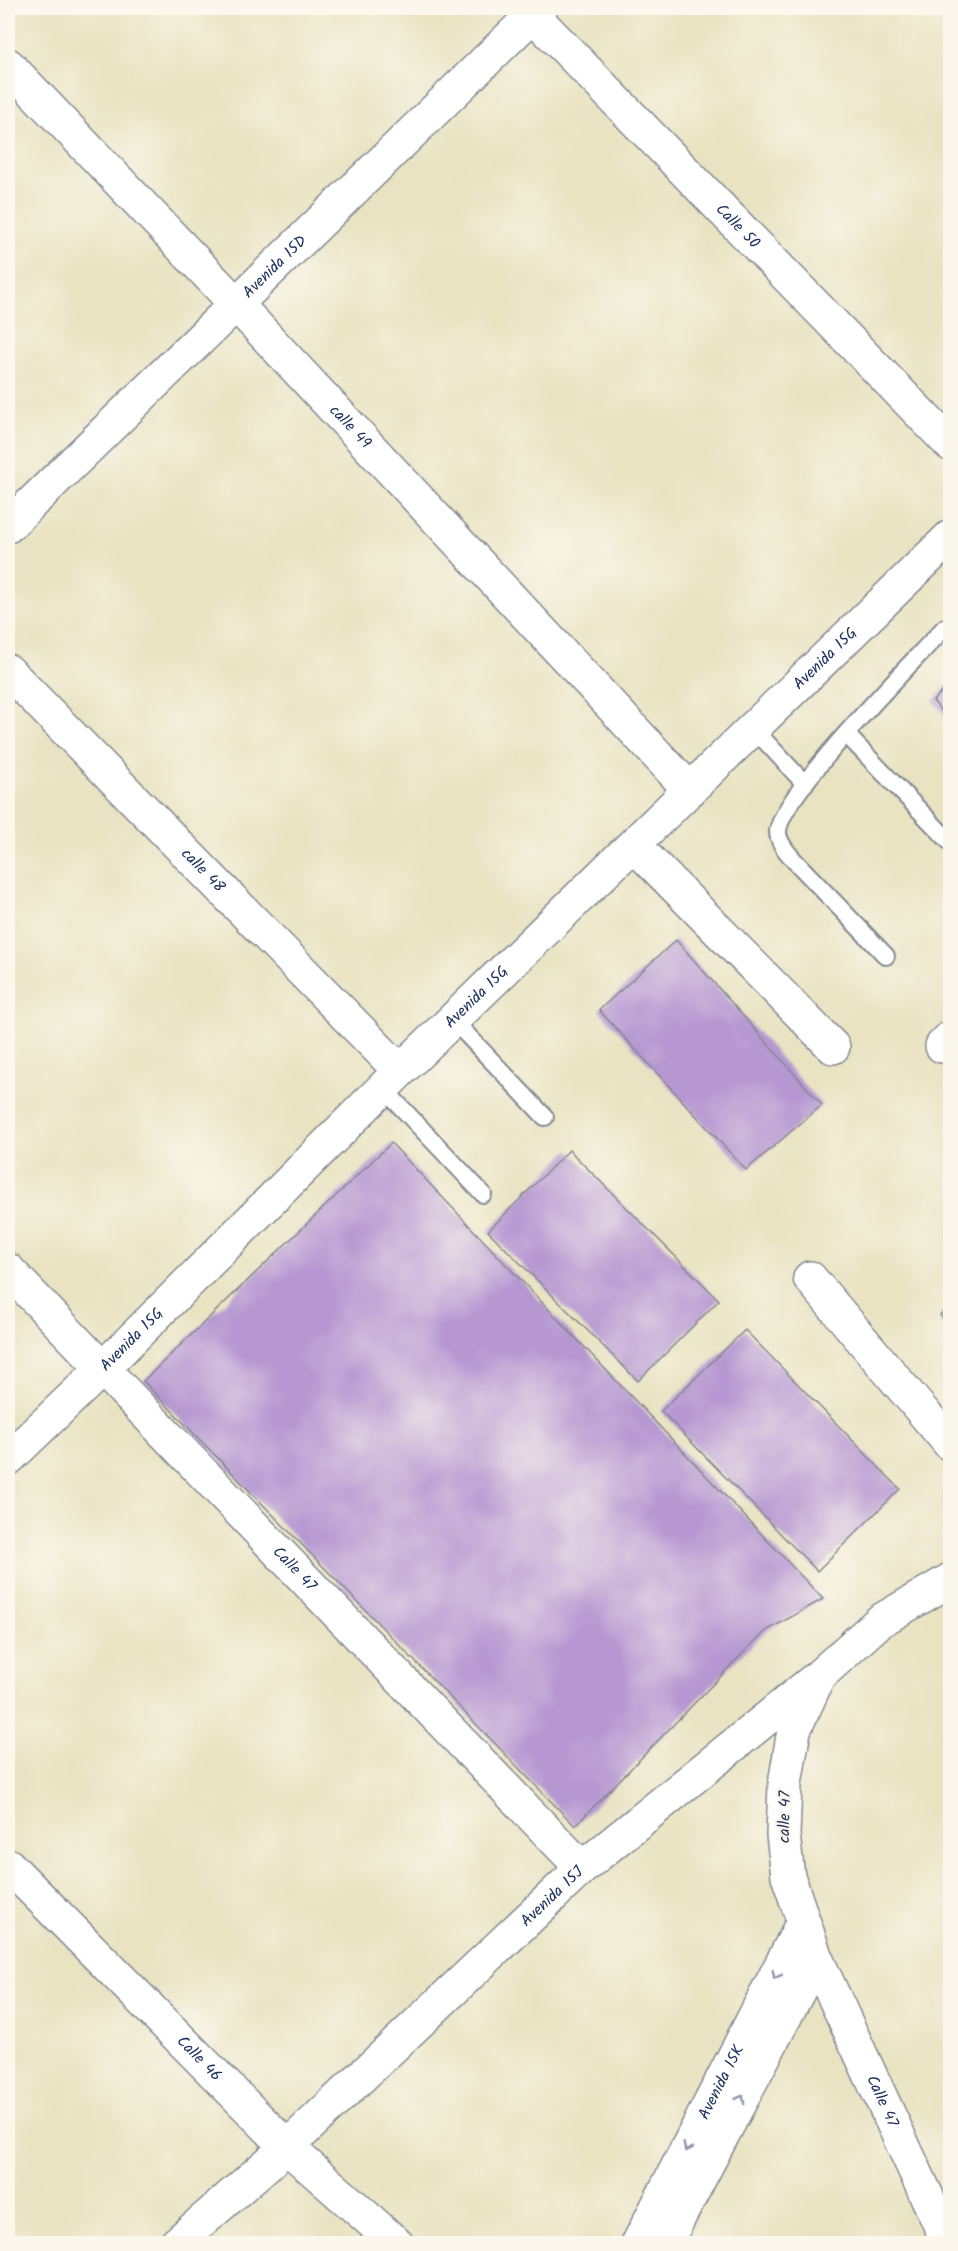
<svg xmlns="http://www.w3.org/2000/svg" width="958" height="2251" font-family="Kalam,sans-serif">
  <rect width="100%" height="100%" fill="#fbf7ec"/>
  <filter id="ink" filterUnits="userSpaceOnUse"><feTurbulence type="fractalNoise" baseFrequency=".0167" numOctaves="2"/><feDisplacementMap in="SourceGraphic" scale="12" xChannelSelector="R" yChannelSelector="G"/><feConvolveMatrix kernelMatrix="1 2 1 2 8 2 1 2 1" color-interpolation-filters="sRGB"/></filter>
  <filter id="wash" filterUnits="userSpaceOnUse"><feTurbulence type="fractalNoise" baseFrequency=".008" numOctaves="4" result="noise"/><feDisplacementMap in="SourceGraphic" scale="24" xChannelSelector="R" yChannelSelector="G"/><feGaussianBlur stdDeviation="1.35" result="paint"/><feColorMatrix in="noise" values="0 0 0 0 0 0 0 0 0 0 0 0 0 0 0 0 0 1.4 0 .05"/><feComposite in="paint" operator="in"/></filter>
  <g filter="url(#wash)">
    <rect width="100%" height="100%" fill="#e9e3c2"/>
    <g id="blocks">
      <path fill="#b697d2" d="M950,683V721L933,701Z
        M676,940L822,1105L746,1170L599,1010Z
        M391,1143L823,1599L766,1631L749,1647L575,1826L143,1381Z
        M569,1150L719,1300L638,1381L488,1231Z
        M950,1305V1327L940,1315Z
        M745,1330L900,1489L817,1571L661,1411Z"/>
    </g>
  </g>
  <g filter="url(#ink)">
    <use href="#blocks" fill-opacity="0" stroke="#828990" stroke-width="1.5"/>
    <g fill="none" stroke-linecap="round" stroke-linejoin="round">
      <g stroke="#828990" stroke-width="20">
        <path id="service" d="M754,729L805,784
          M846,734L950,842
          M886,956L793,859C787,852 778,842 778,832C779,796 915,660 945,627
          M453,1020L545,1117
          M383,1088L483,1194"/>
      </g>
      <g stroke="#828990" stroke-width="36">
        <g id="minor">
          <path id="s1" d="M526,8L950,444"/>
          <path id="s2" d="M8,65L236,304L690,790"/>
          <path id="s3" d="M8,526L540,8"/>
          <path id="s4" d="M8,671L400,1071"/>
          <path d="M634,845L833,1047"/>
          <path d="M942,1046L950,1038"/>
          <path id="s5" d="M8,1270L582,1868"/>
          <path d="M810,1278L950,1444"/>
          <path id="s6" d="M8,1459L103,1368L400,1071L950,537"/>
          <path id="s7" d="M815,1685L794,1730L785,1784L783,1835L788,1876L816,1958L949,2244"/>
          <path id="s8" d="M8,1865L287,2147L397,2244"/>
          <path id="s9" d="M176,2244L287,2147L582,1868L819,1676L880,1621L950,1580"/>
          <path id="s10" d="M638,2244L803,1922"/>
          <path d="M665,2244L816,1958"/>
        </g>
      </g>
      <use href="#service" stroke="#fff" stroke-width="16"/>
      <use href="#minor" stroke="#fff" stroke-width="33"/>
    </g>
    <defs><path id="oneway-chevron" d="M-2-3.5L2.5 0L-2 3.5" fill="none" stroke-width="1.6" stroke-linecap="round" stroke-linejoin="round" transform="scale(1.5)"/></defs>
    <g stroke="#8d97ae">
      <use href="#oneway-chevron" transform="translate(776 1975) rotate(117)"/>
      <use href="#oneway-chevron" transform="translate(741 2099) rotate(-62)"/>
      <use href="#oneway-chevron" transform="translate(687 2148) rotate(117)"/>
    </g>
  </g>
  <g text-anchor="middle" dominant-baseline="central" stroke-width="4.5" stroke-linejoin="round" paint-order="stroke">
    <g font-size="16" fill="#1b2f5e" stroke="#fbf7ec">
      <text stroke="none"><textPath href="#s1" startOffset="304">Calle 50</textPath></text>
      <text stroke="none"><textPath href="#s3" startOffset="372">Avenida 15D</textPath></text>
      <text stroke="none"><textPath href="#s2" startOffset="498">calle 49</textPath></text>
      <text stroke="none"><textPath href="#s6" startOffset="1144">Avenida 15G</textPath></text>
      <text stroke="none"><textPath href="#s4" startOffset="279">calle 48</textPath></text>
      <text stroke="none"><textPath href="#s6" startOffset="658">Avenida 15G</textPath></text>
      <text stroke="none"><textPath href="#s6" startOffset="172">Avenida 15G</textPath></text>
      <text stroke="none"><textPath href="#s5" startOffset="414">Calle 47</textPath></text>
      <text transform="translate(785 1817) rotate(-89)">calle 47</text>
      <text stroke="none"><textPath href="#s9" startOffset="512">Avenida 15J</textPath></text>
      <text stroke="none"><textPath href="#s8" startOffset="272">Calle 46</textPath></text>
      <text stroke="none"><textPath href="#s10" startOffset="182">Avenida 15K</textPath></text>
      <text stroke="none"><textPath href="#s7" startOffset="441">Calle 47</textPath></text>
    </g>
  </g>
  <rect width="958" height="2251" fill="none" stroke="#fbf7ec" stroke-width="30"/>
</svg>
